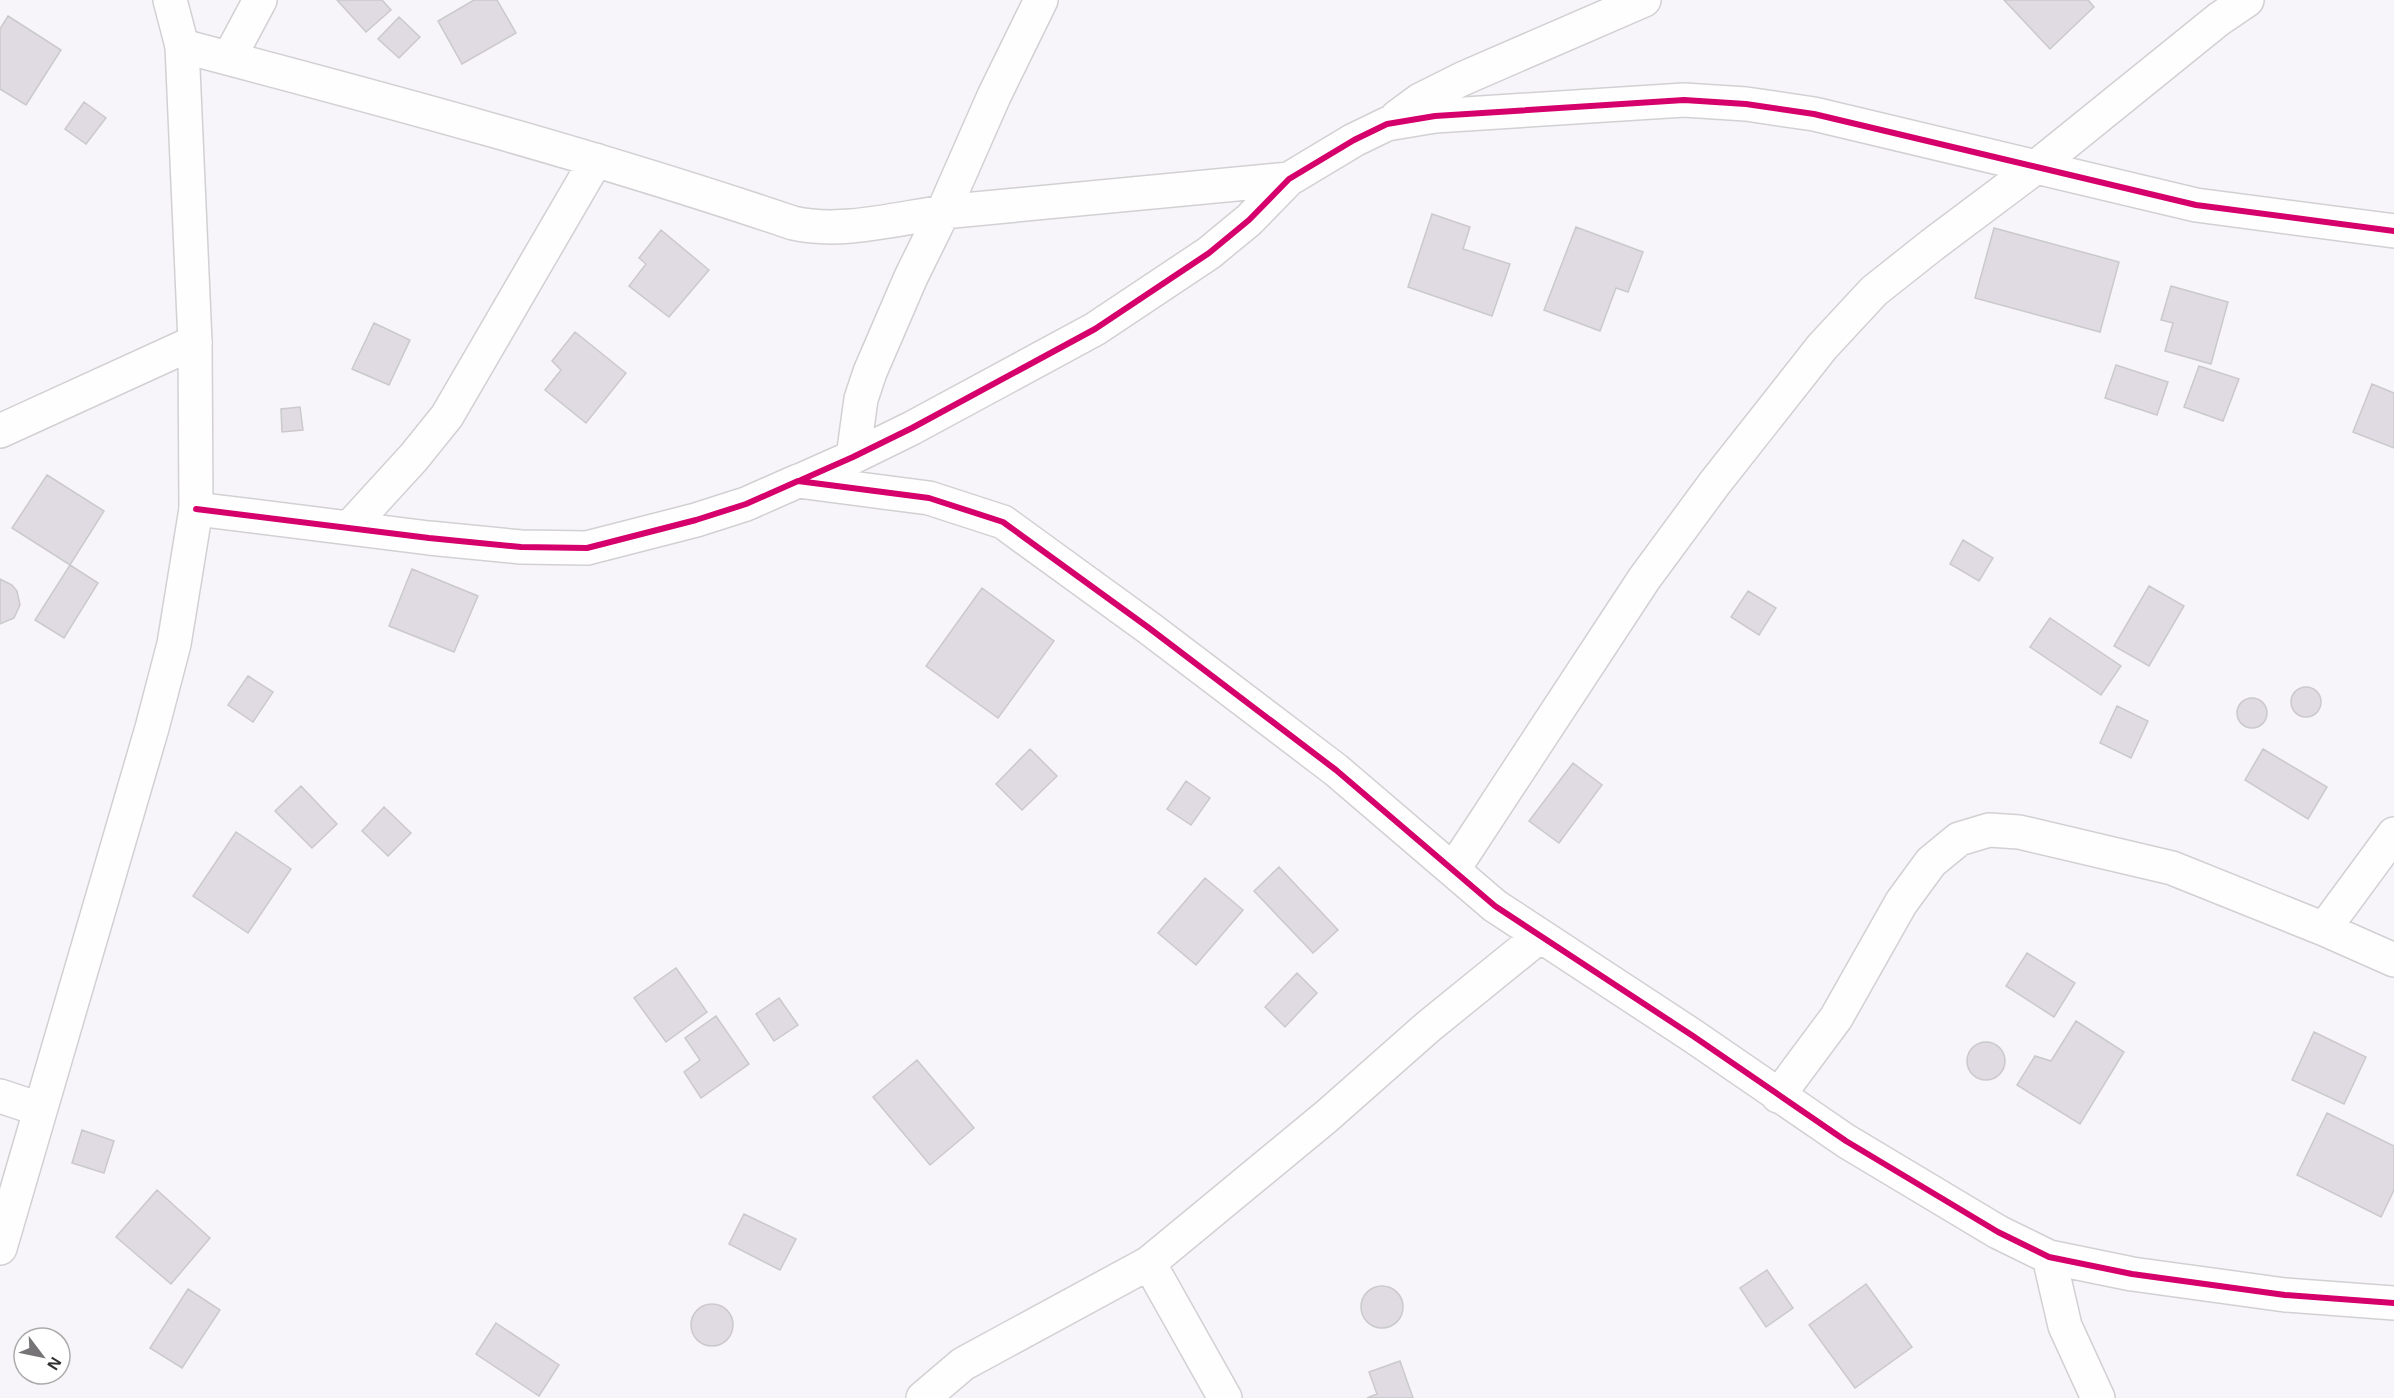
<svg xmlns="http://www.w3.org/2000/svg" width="2394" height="1398" font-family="Helvetica,sans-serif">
  <rect width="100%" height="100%" fill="#f7f5f9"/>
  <path fill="#e0dbe2" stroke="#cac9cb" stroke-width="1.5" d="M337,0H382L391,10L366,32Z
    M474,0H497L516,33L462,64L438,21Z
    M2004,0H2088L2094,7L2050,49Z
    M8,16L61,50L26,105L0,89V29Z
    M399,17L420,37L399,58L378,39Z
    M84,102L106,118L86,144L65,129Z
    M1432,214L1470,227L1463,249L1510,264L1492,316L1408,287Z
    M1576,227L1643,252L1628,292L1616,288L1600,331L1544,310Z
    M1994,228L2119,262L2100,332L1975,298Z
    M661,230L709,270L669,317L629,286L646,264L639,258Z
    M2171,286L2228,302L2211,364L2165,351L2173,323L2161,320Z
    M374,323L410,340L389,385L352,369Z
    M575,332L626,373L586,423L545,390L561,370L552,361Z
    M2116,365L2168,382L2157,415L2105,398Z
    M2199,366L2239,379L2223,421L2184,407Z
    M2372,384L2394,393V448L2353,432Z
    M300,407L303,430L282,432L281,409Z
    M47,475L104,511L70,565L12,528Z
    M1963,540L1993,558L1979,581L1950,564Z
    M70,565L98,583L64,638L35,620Z
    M412,569L478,596L454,652L389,626Z
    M0,579L12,585L17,591L20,605L14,618L0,624Z
    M2149,586L2184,606L2149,666L2114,646Z
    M982,588L1054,641L998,718L926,666Z
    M1748,591L1776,608L1759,635L1731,617Z
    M2050,618L2121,666L2101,695L2030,647Z
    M248,676L273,692L253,722L228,705Z
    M2291 702a15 15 0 1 1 30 0a15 15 0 1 1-30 0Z
    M2237 713a15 15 0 1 1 30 0a15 15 0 1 1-30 0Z
    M2117,706L2148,721L2131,758L2100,743Z
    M1030,749L1057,776L1022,810L996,784Z
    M2263,749L2327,787L2308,819L2245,780Z
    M1573,763L1602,785L1559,843L1529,821Z
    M1186,781L1210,798L1191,825L1167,809Z
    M301,786L337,824L312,848L275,811Z
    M384,807L411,833L388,856L362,831Z
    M236,832L291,869L248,933L193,896Z
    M1279,867L1338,930L1313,953L1254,891Z
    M1205,878L1243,910L1196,965L1158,933Z
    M2027,953L2075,983L2054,1017L2006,986Z
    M676,968L707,1012L666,1042L634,998Z
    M1297,973L1317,993L1285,1027L1265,1007Z
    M779,998L798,1025L774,1041L756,1014Z
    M716,1016L749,1064L701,1098L684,1072L700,1060L685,1038Z
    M2076,1021L2124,1052L2080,1124L2017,1085L2035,1056L2051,1061Z
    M2314,1032L2366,1057L2344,1104L2292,1080Z
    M1967 1061a19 19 0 1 1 38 0a19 19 0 1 1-38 0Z
    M917,1060L974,1128L930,1165L873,1097Z
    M2327,1113L2394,1146V1190L2381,1217L2297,1175Z
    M82,1130L114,1141L104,1173L72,1163Z
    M157,1190L210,1238L171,1284L116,1237Z
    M744,1214L796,1239L780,1270L729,1244Z
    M1767,1270L1793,1308L1766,1327L1740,1288Z
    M1866,1284L1912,1347L1855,1388L1809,1325Z
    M1361 1307a21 21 0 1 1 42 0a21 21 0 1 1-42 0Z
    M188,1289L220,1310L182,1368L150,1348Z
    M691 1325a21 21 0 1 1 42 0a21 21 0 1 1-42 0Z
    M496,1323L559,1365L539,1396L476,1354Z
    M1400,1361L1413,1398H1367L1377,1394L1369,1372Z"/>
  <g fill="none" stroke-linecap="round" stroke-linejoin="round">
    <g stroke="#d2d0d3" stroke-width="36">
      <path id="street" d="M182,46C387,100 592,155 793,223C841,234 895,219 943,212L994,96L1041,0
        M229,58L260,0
        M1397,117L1420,100L1462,79L1644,0
        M0,431L195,342
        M853,457L861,399L870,372L911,277L943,212L1289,179
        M799,481L853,457L912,428L1095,329L1209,253L1249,220L1289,179L1354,140L1387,124L1435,116L1684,100L1746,104L1814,114L2196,205L2394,231
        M196,509L429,538L521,547L587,548L696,520L746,504L798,481L929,498L1003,522L1149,628L1336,770L1495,906L1693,1036L1846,1141L1998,1232L2049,1257L2132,1274L2285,1295L2394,1303
        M350,527L414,457L447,416L596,160
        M1453,870L1644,579L1714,484L1822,347L1874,291L1932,245L2036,167L2219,19L2247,0
        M2324,929L2394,834
        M0,1096L39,1109
        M1778,1096L1836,1018L1901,903L1931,862L1959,839L1989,830L2019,832L2172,868L2324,929L2394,960
        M2049,1257L2065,1326L2098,1398
        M1149,1263L1225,1398
        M923,1398L963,1364L1149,1263L1327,1116L1429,1026L1540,936"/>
    </g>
    <g stroke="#d2d0d3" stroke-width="36">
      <path id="secondary" d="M0,1248L152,728L174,644L196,509L195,342L182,46L170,0"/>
    </g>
    <use href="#street" stroke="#fefefe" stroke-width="33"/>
    <use href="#secondary" stroke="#fefefe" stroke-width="33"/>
    <g stroke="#fff" stroke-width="10">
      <path id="cycleway" d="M801,480L853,457L912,428L1095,329L1209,253L1249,220L1289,179L1354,140L1387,124L1435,116L1684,100L1746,104L1814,114L2196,205L2394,231
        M196,509L429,538L521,547L587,548L696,520L746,504L798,481L929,498L1003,522L1149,628L1336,770L1495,906L1693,1036L1846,1141L1998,1232L2049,1257L2132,1274L2285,1295L2394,1303"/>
    </g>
    <use href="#cycleway" stroke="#d6006c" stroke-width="6"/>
  </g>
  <g transform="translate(42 1356) rotate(122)"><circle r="28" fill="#ffffff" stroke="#adacad" stroke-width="1.5"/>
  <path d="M0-4.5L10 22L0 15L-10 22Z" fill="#767477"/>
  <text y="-9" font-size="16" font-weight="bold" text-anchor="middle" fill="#312f31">N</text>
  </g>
</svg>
